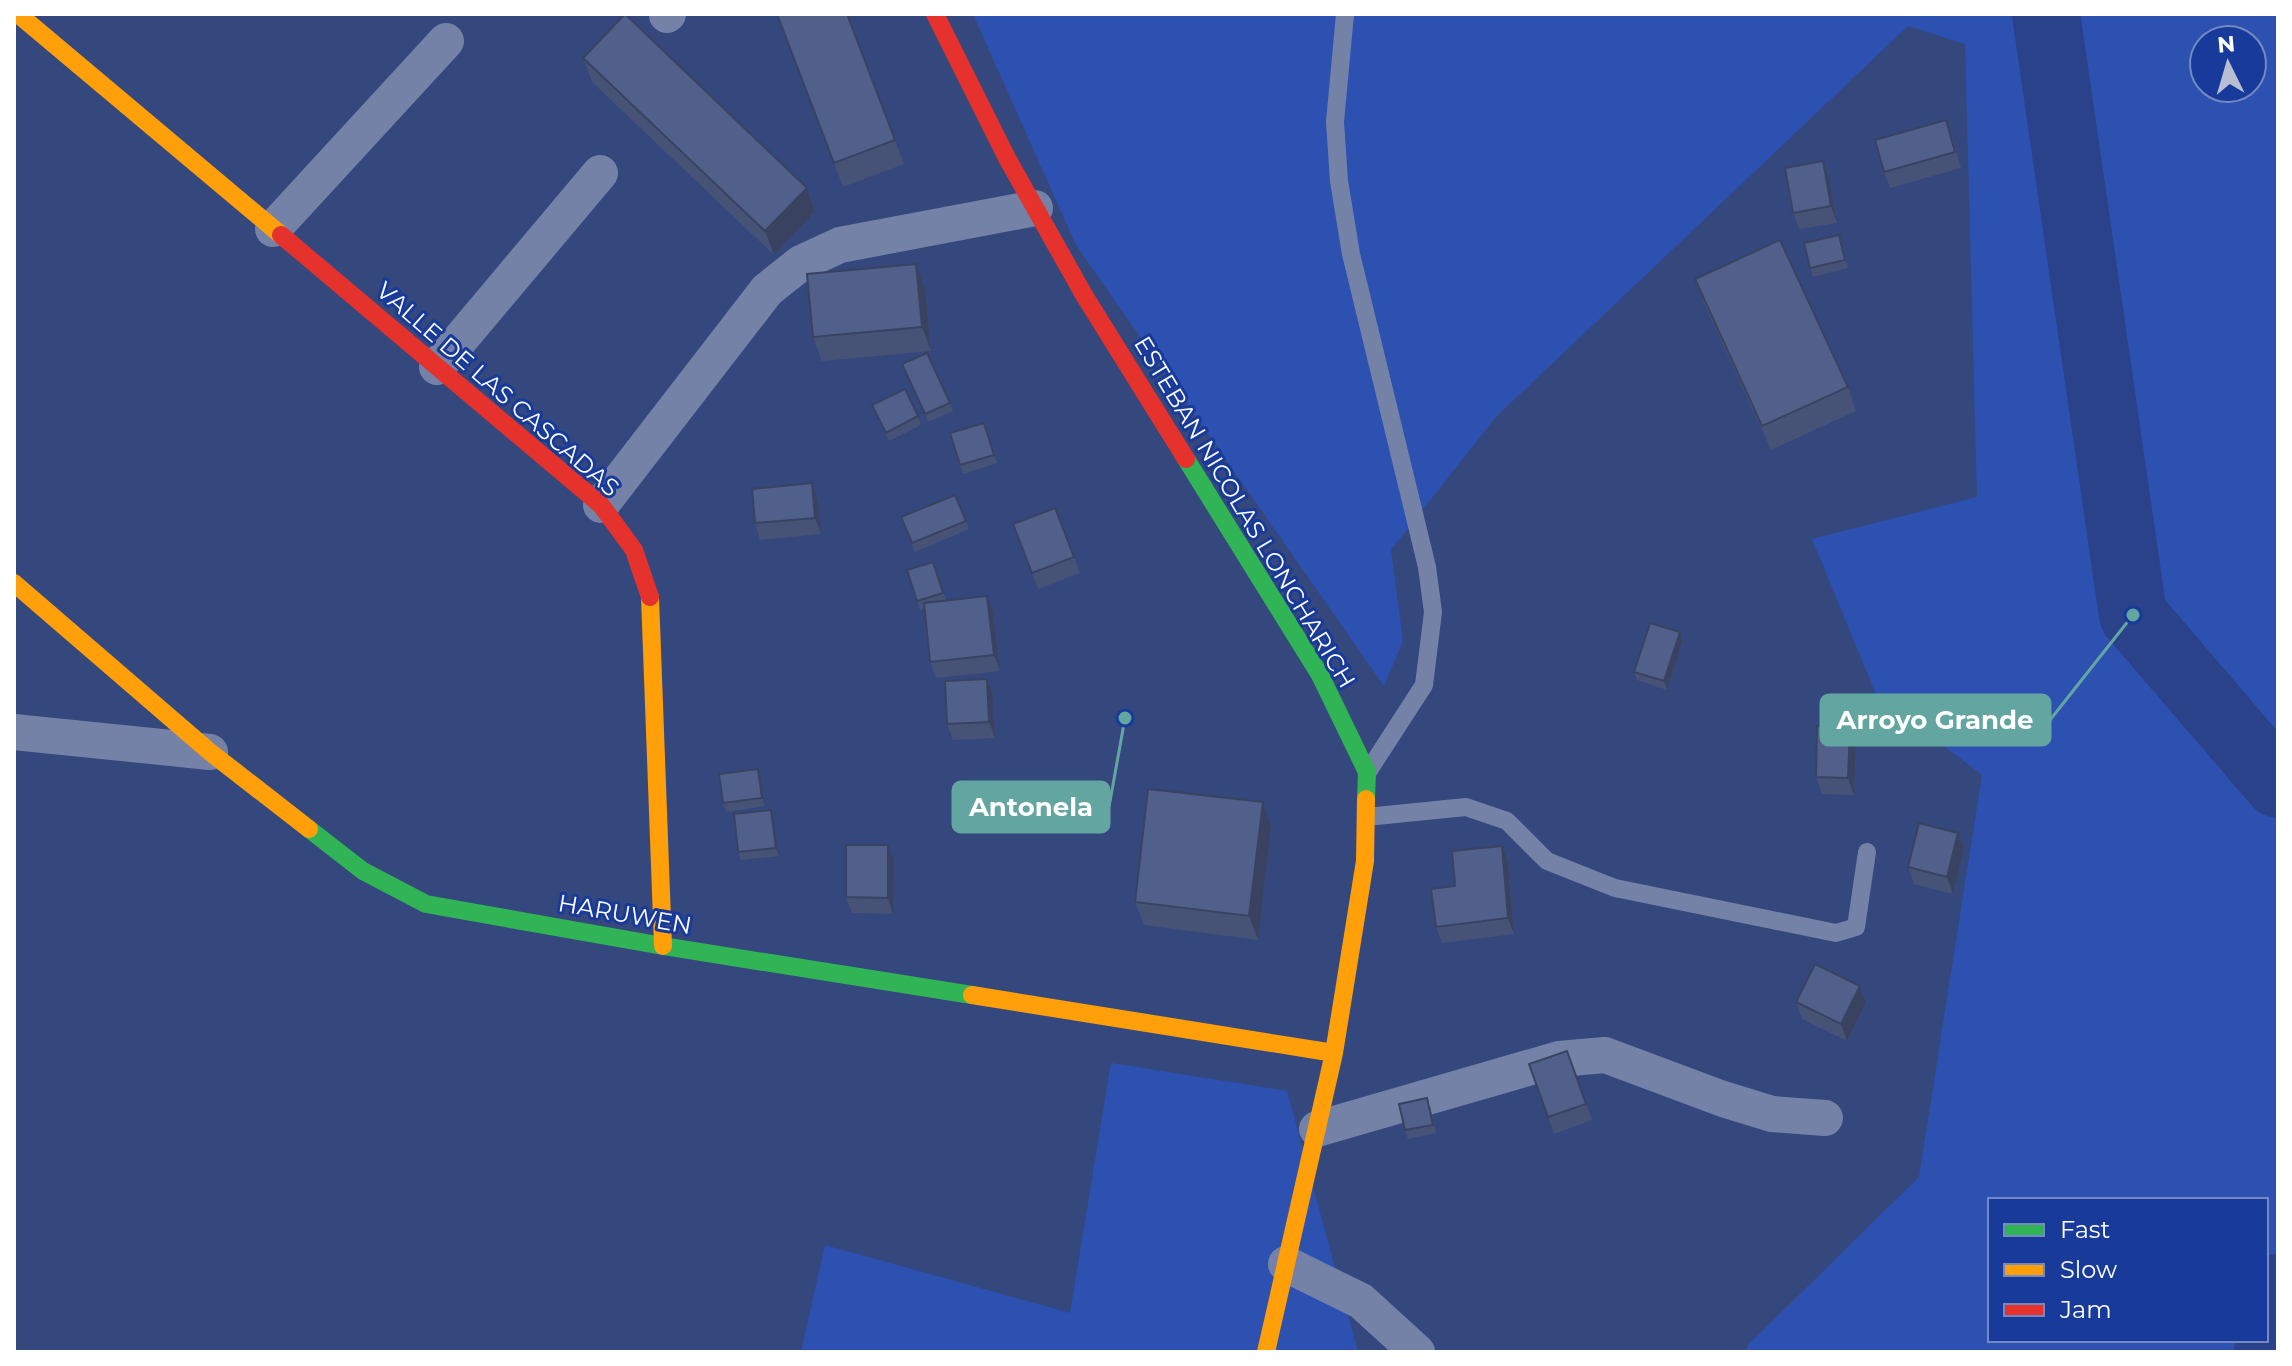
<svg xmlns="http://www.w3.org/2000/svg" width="2292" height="1366" font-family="Montserrat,sans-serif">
  <rect width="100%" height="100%" fill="#35487d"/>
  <path fill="#2d51b0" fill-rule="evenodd" d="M973,14H2278V1352H1745L1749,1344L1919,1177L1982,775L1876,694L1812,539L1977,497L1965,44L1908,26L1495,418L1391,550L1403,641L1384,686L1076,245ZM2204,40H2252V88H2204ZM1990,1200H2266V1340H1990Z
    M1111,1063L1287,1091L1358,1352H801L825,1245L1070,1313Z"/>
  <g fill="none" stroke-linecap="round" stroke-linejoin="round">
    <path stroke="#294289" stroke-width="68" d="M2046,14L2133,615L2278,784
      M2268,1352L2278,1288"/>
    <path stroke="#7582a8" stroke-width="18" d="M1345,14L1335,122L1339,181L1351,254L1427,567L1433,612L1424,685L1369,770
      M1366,817L1466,807L1507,821L1547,861L1615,888L1836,933L1856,927L1867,852"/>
    <path stroke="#7582a8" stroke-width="36" d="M667,15L668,14
      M273,229L446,41
      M437,367L600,173
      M601,505L767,290L801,263L840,245L1035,208
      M14,732L210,752
      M1317,1129L1559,1059L1605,1055L1723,1099L1772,1114L1825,1118
      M1286,1264L1361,1301L1417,1352"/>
    <path stroke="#30b455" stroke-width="18" d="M1186,459L1320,675L1367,772L1366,799
      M309,829L363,871L426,904L663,946L972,995"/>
    <path stroke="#ff9f0a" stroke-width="18" d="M18,14L281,235
      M14,583L210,752L309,829
      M650,597L663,946
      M972,995L1334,1053
      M1266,1352L1334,1053L1365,861L1366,799"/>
    <path stroke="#e5322d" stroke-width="18" d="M935,14L1007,158L1084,295L1186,459
      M281,235L601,505L634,550L650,597"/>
  </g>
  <path fill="#465377" d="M777,14H847L904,164L843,187Z
    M583,58L807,188L815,212L774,255L592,82Z
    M1952,137L1961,168L1890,188L1884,172Z
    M1823,161L1829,178L1837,223L1799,229L1793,213Z
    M1842,243L1848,268L1813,277L1810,268Z
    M916,264L925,288L931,351L822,361L813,337Z
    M1695,279L1848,387L1856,411L1771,450L1704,303Z
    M902,364L950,403L953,411L928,422Z
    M872,405L918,416L921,425L889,441Z
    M984,423L997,463L963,474L950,433Z
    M812,483L818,500L821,534L760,540L755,523Z
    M955,495L969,529L915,552L901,517Z
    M1055,508L1080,573L1038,589L1013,524Z
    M933,562L946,600L987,596L993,612L1000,671L936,678L930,662L924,608L920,610L907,570Z
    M1680,632L1683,641L1667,690L1637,680L1634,672Z
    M987,679L993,695L995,738L953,740L947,724Z
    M1850,727L1856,743L1854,795L1822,794L1816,777Z
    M761,777L765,806L726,812L723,803Z
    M1263,802L1271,826L1258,940L1144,925L1135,902Z
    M771,810L774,818L779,856L741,860L738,852Z
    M1964,849L1953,894L1914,884L1908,867Z
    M894,861L893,914L852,913L846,897Z
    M1508,862L1514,934L1442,943L1436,927L1455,886Z
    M1860,986L1866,1003L1847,1041L1802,1019L1796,1002Z
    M1567,1051L1592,1120L1554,1134L1529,1064Z
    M1430,1106L1436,1133L1408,1139L1405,1130Z"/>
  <path fill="#394361" d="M1823,161L1829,178L1837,223L1831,206Z
    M807,188L815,212L774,255L765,231Z
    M916,264L925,288L931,351L922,327Z
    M812,483L818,500L821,534L815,518Z
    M987,596L993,612L1000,671L994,655Z
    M1680,632L1683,641L1667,690L1664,681Z
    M987,679L993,695L995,738L989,722Z
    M1850,727L1856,743L1854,795L1848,778Z
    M758,769L761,777L765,806L762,798Z
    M1263,802L1271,826L1258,940L1249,916Z
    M771,810L774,818L779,856L776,848Z
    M1958,833L1964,849L1953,894L1947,877Z
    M888,845L894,861L893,914L888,898Z
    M1502,846L1508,862L1514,934L1508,918Z
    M1860,986L1866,1003L1847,1041L1841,1024Z"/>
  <path fill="#51608a" stroke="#394361" stroke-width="2" d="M625,14L807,188L765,231L583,58Z
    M777,14H847L895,140L834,163Z
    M1946,120L1955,152L1884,172L1875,140Z
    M1823,161L1831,206L1793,213L1785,168Z
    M1839,235L1845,260L1810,268L1804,243Z
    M1780,240L1848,387L1762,426L1695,279Z
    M916,264L922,327L813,337L807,274Z
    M927,353L950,403L925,414L902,364Z
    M905,389L918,416L886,433L872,405Z
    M984,423L994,455L960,465L950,433Z
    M812,483L815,518L755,523L752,489Z
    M955,495L966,521L912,543L901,517Z
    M1055,508L1074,557L1032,573L1013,524Z
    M933,562L943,593L917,601L907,570Z
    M987,596L994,655L930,662L924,603Z
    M1650,623L1680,632L1664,681L1634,672Z
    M987,679L989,722L947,724L945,681Z
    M1817,726L1850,727L1848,778L1816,777Z
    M758,769L762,798L723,803L719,774Z
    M1148,789L1263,802L1249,916L1135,902Z
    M771,810L776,848L738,852L734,814Z
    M1919,823L1958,833L1947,877L1908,867Z
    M846,845H888V898L846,897Z
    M1502,846L1508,918L1436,927L1431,889L1455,886L1452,851Z
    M1815,964L1860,986L1841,1024L1796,1002Z
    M1567,1051L1586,1104L1548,1117L1529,1064Z
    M1427,1098L1433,1125L1405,1130L1399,1104Z"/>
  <g text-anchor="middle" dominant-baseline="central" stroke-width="6" stroke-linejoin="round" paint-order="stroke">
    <g font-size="24" fill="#fff" stroke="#183a9a">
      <text transform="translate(498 389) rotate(41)">VALLE DE LAS CASCADAS</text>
      <text transform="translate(1245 512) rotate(59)">ESTEBAN NICOLAS LONCHARICH</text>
      <text transform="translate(625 914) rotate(10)">HARUWEN</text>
    </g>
  </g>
  <path fill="none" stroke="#63a6a1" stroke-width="3" d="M2133 615L2050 720M1125 718L1109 807"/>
  <g fill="#63a6a1" stroke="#183a9a" stroke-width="3">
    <circle cx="2133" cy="615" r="8"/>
    <circle cx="1125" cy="718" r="8"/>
  </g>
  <g fill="#63a6a1" stroke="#63a6a1" stroke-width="3">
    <rect x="1821" y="695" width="229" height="50" rx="8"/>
    <rect x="953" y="782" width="156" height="50" rx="8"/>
  </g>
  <g font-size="26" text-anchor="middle" font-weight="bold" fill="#fff">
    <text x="1935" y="729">Arroyo Grande</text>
    <text x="1031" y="816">Antonela</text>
  </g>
  <rect width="2292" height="1366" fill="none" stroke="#ffffff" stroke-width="32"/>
  <rect x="1988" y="1198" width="280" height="144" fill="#183a9a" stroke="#7489c2" stroke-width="2"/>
  <rect x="2004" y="1224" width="40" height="12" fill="#30b455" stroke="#7489c2" stroke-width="2"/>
  <text x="2060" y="1238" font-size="24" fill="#ffffff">Fast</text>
  <rect x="2004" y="1264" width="40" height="12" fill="#ff9f0a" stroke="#7489c2" stroke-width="2"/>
  <text x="2060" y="1278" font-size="24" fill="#ffffff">Slow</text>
  <rect x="2004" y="1304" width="40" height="12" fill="#e5322d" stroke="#7489c2" stroke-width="2"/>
  <text x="2060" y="1318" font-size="24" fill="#ffffff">Jam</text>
  <g transform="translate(2228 64) rotate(355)"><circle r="38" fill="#183a9a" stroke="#7489c2" stroke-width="2"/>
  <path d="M0-6L14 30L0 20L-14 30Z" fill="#b8bfd2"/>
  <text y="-12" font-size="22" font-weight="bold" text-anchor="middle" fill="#ffffff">N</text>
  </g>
</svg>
